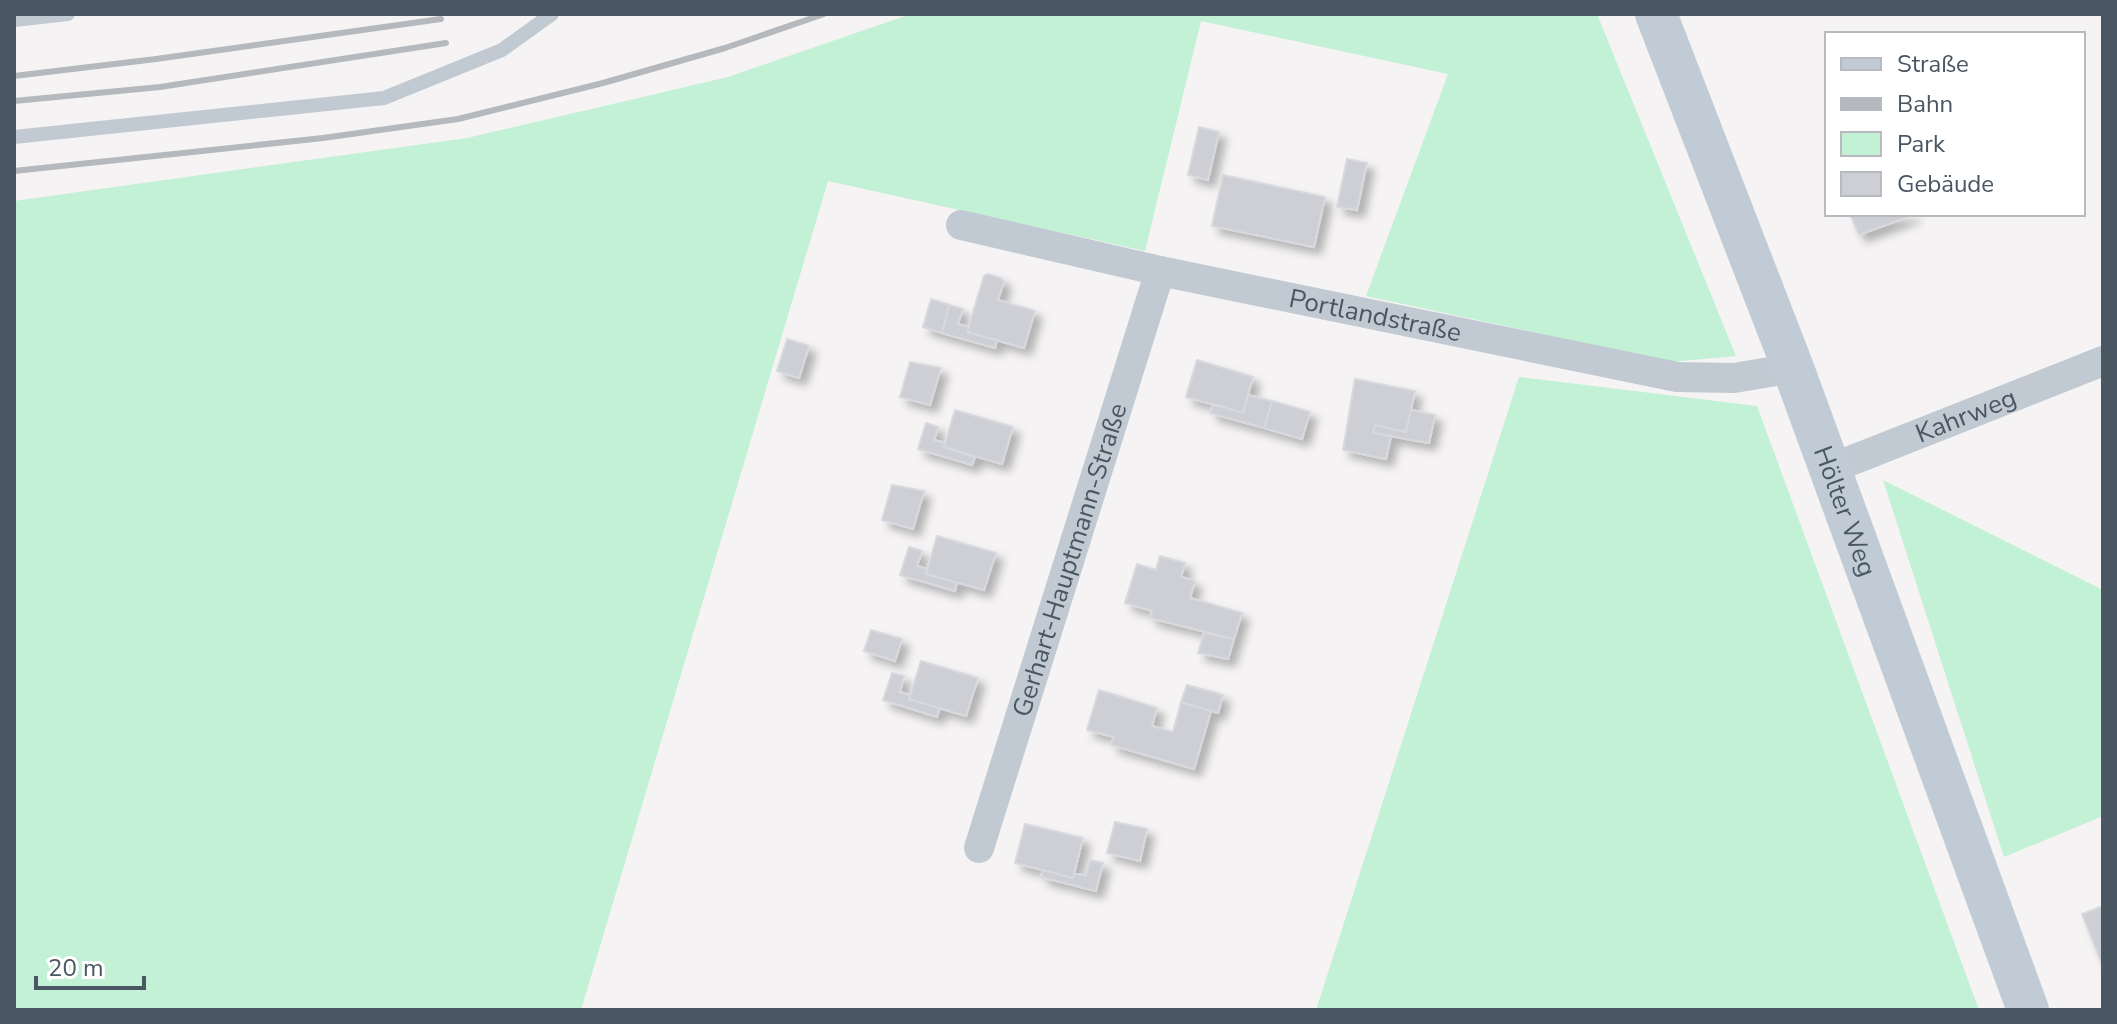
<svg xmlns="http://www.w3.org/2000/svg" width="2117" height="1024" font-family="'Nunito Sans',sans-serif">
  <defs>
    <filter id="shadow"><feDropShadow dx="7" dy="7" stdDeviation="4" flood-color="#0004"/></filter>
  </defs>
  <rect width="100%" height="100%" fill="#f5f3f3"/>
  <path fill="#c3f1d5" d="M911,14H1597L1736,356L1671,362L1366,296L1448,74L1201,21L1145,251L828,181L581,1010H14V201L467,138L728,77Z
    M1519,377L1757,406L1979,1010H1316Z
    M1883,480L2103,590V816L2004,857Z"/>
  <path fill="#cdcfd5" stroke="#d7d9de" stroke-width="2" filter="url(#shadow)" d="M1199,127L1219,132L1208,180L1188,175Z
    M1347,159L1367,163L1357,210L1337,207Z
    M1223,175L1325,197L1314,247L1212,226Z
    M1850,214H1915L1859,235Z
    M988,274L1001,278L1004,282L998,300L1035,311L1024,348L967,332L984,276Z
    M931,299L949,305L942,333L923,327Z
    M949,305L963,309L958,324L969,327L967,332L997,340L995,348L942,333Z
    M787,339L809,346L799,378L777,371Z
    M1197,360L1253,377L1243,413L1186,397Z
    M910,362L941,368L930,405L900,397Z
    M1355,379L1415,391L1406,432L1375,425L1373,433L1391,436L1386,459L1343,450Z
    M1248,395L1272,401L1264,428L1210,413L1213,404L1243,413Z
    M1272,401L1310,412L1302,439L1264,428Z
    M955,410L1013,427L1002,464L944,447Z
    M1411,410L1435,415L1429,443L1373,433L1375,425L1406,432Z
    M926,423L938,427L934,440L945,443L944,447L975,457L972,465L918,449Z
    M892,485L924,491L913,529L882,520Z
    M937,536L996,553L984,590L926,574Z
    M909,547L922,551L917,566L927,569L926,574L957,583L955,591L900,575Z
    M1160,556L1185,563L1181,577L1195,581L1190,598L1242,613L1234,639L1150,618L1152,611L1125,603L1137,564L1156,570Z
    M871,630L902,639L895,661L864,651Z
    M1204,633L1234,639L1228,659L1198,653Z
    M921,661L978,678L966,716L909,699Z
    M892,673L904,676L900,692L910,695L909,699L940,708L937,717L883,700Z
    M1187,685L1223,695L1218,713L1181,702Z
    M1099,690L1157,708L1152,726L1173,732L1181,702L1211,711L1194,769L1111,745L1114,737L1087,730Z
    M1115,822L1147,829L1140,861L1107,853Z
    M1025,824L1083,838L1073,878L1015,863Z
    M1090,860L1103,863L1096,891L1041,877L1043,870L1073,878L1075,873L1086,876Z
    M2103,906V967L2082,914Z"/>
  <g fill="none" stroke-linecap="round" stroke-linejoin="round">
    <path stroke="#c1cad2" stroke-width="14" d="M14,20L68,14
      M14,137L384,98L502,50L552,14"/>
    <g stroke="#c1cad2" stroke-width="30">
      <path id="s1" d="M961,225L1160,271L1677,377L1734,378L1793,368"/>
      <path id="s2" d="M1830,469L2103,361"/>
      <path id="s3" d="M979,848L1160,271"/>
    </g>
    <path stroke="#c1cbd6" stroke-width="42" id="s4" d="M1656,14L1793,368L2028,1010"/>
    <path stroke="#b5b8bd" stroke-width="6" d="M14,76L156,59L441,19
      M14,101L160,87L446,43
      M14,171L323,138L458,119L603,83L725,48L824,14"/>
  </g>
  <g text-anchor="middle" dominant-baseline="central" stroke-width="7" stroke-linejoin="round" paint-order="stroke">
    <g font-size="26" fill="#4a5661" stroke="#fff">
      <text stroke="none"><textPath href="#s1" startOffset="424">Portlandstraße</textPath></text>
      <text stroke="none"><textPath href="#s2" startOffset="146">Kahrweg</textPath></text>
      <text stroke="none"><textPath href="#s4" startOffset="532">Hölter Weg</textPath></text>
      <text stroke="none"><textPath href="#s3" startOffset="302">Gerhart-Hauptmann-Straße</textPath></text>
    </g>
  </g>
  <rect width="2117" height="1024" fill="none" stroke="#4a5661" stroke-width="32"/>
  <rect x="1825" y="32" width="260" height="184" fill="#ffffff" stroke="#b7bbc0" stroke-width="2"/>
  <rect x="1841" y="58" width="40" height="12" fill="#c1cbd6" stroke="#b7bbc0" stroke-width="2"/>
  <text x="1897" y="72" font-size="24" fill="#4a5661">Straße</text>
  <rect x="1841" y="98" width="40" height="12" fill="#b5b8bd" stroke="#b7bbc0" stroke-width="2"/>
  <text x="1897" y="112" font-size="24" fill="#4a5661">Bahn</text>
  <rect x="1841" y="132" width="40" height="24" fill="#c3f1d5" stroke="#b7bbc0" stroke-width="2"/>
  <text x="1897" y="152" font-size="24" fill="#4a5661">Park</text>
  <rect x="1841" y="172" width="40" height="24" fill="#cdcfd5" stroke="#b7bbc0" stroke-width="2"/>
  <text x="1897" y="192" font-size="24" fill="#4a5661">Gebäude</text>
  <path d="M36 976v12h108v-12" fill="none" stroke="#4a5661" stroke-width="4"/>
  <text x="48" y="976" font-size="24" fill="#4a5661" stroke="#ffffff" stroke-width="6" paint-order="stroke">20 m</text>
</svg>
